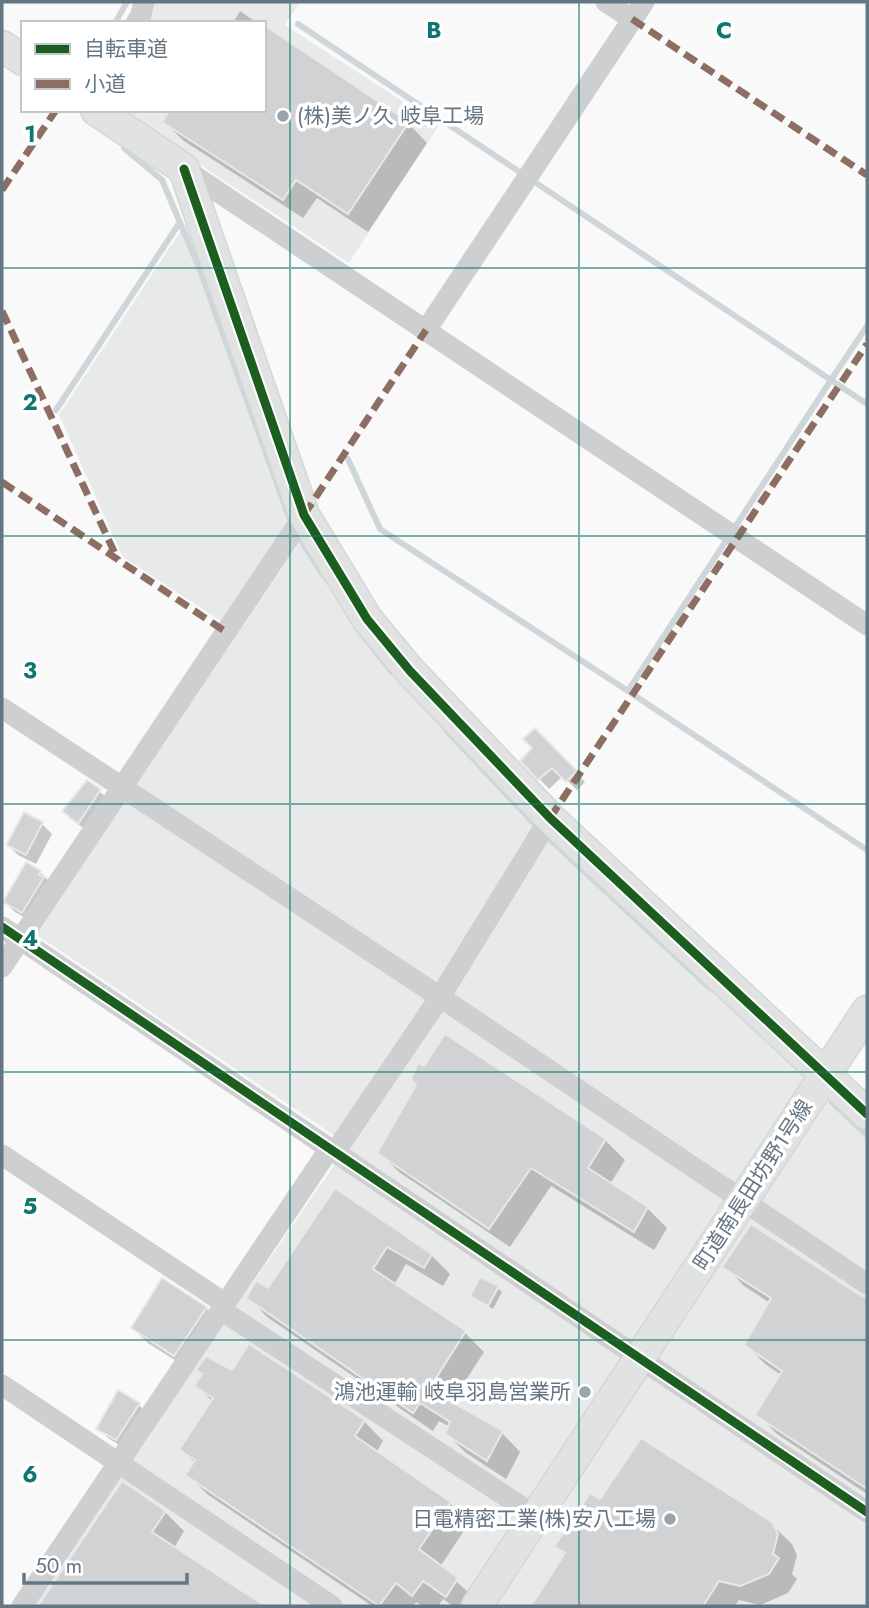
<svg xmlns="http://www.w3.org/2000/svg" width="869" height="1608" font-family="Jost,'Noto Sans JP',sans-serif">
  <rect width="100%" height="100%" fill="#f9f9f9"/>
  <path fill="#e8e9e9" d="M154,2H300L285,25L439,125L349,263L117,110H264V23H148Z
    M188,220L367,631L867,1125V1606H30L348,1145L34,933L238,632L123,557L59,415Z"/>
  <path fill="#0003" d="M240,11L257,23H233Z
    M164,122L408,123L427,143L368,232L317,198L303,218L184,141Z
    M535,730L585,782L577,790L563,776L549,789L522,761L535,748Z
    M87,782L110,800L89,832L74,821Z
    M25,815L42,824L52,834L36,864L18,855L8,845Z
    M40,872L50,882L33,922L15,912L5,902Z
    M419,1085L605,1140L625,1160L610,1184L647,1208L667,1228L654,1250L551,1186L510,1247L399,1172L379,1152Z
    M336,1190L431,1255L450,1274L443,1286L406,1264L394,1285L465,1333L484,1352L451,1403L502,1433L520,1452L506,1479L466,1453L447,1434L450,1427L439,1421L433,1431L267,1317L249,1298L269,1290Z
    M725,1266L867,1298V1494L777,1434L758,1415L781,1375L765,1364L746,1345L770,1303L744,1286Z
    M498,1288L502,1292L493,1309L472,1295Z
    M206,1308L221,1323L190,1370L148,1343L133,1328Z
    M232,1372L364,1421L383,1441L376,1453L450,1503L469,1523L440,1567L476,1599L471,1606H453L443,1599L438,1606H422L416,1602L413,1606H372L207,1494L187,1474L195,1463L182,1450L213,1402L196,1385Z
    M119,1393L139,1405L149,1415L126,1449L108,1438L98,1428Z
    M122,1483L165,1512L184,1531L174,1548L261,1606H40Z
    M600,1501L771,1524L792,1544L797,1555L792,1574L797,1579L788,1593L760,1605L739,1600L735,1606H533L565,1556L557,1547Z"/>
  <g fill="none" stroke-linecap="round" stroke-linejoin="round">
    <path stroke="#ced6d9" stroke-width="6" d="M115,23L127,2
      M298,24L831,380L867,326
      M124,148L162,180L200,270L292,525
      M56,410L180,222
      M348,459L380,529L628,691L831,380L867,404
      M297,534L323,575
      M364,637L392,672
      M628,691L867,850
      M447,731L541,831L710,988
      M832,1102L867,1135"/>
  </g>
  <path fill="#d0d2d3" stroke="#e8e8e8" stroke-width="2" d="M264,25L409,122L348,214L296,180L283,200L162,122L170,110H264Z
    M535,728L577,771L566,782L552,768L538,780L520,761L532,748L523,739Z
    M87,780L101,789L78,824L62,811Z
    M24,812L43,822L26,855L6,845Z
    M26,862L41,871L39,875L44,877L22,913L3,902Z
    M445,1034L606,1139L588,1168L648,1207L634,1232L531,1168L489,1229L377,1153L416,1085L411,1079L418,1063L424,1066Z
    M335,1188L432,1254L424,1268L387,1247L373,1269L466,1331L429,1389L503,1431L487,1461L445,1434L450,1422L420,1403L413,1413L246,1298L256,1281L268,1288Z
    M751,1224L860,1295L867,1297V1489L755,1415L782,1371L744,1345L771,1298L722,1267Z
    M480,1277L499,1286L488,1306L470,1296Z
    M162,1278L207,1307L174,1356L131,1328Z
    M249,1344L365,1420L355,1436L451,1502L419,1549L458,1578L446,1597L423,1581L412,1596L396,1583L379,1606L185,1475L195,1460L179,1450L213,1398L194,1386L202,1374L196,1370L206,1356L232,1370Z
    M118,1390L140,1403L116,1440L96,1429Z
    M641,1438L772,1522L778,1534L773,1554L779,1558L769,1574L740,1586L719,1581L703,1606H531L565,1553L554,1547L590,1493L600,1499Z
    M122,1481L166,1511L152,1532L265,1606H38Z"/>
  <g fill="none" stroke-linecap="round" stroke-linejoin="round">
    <g stroke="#d5d6d7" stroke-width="33">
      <path id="secondary" d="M2,46L23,60
        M96,110L184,169L304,515L367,619L410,671L550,818L867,1114
        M477,1606L867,1011"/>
    </g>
    <path stroke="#cecfd0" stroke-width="21" d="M606,2L632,19
      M136,23L141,15L144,2
      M184,169L867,625
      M426,330L644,2
      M2,708L440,997L867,1284
      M2,927L867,1512
      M2,967L304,515
      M335,1152L440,997L550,818
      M2,1155L226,1304
      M221,1310L536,1516
      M2,1385L332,1606
      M22,1606L330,1148"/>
    <use href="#secondary" stroke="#e1e2e2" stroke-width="30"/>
    <path stroke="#8d6e63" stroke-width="7" stroke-dasharray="14 7" stroke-linecap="butt" d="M632,19L867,175
      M2,190L56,110
      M2,311L118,560
      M2,482L226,632
      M304,515L426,330
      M550,818L867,344"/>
    <g stroke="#fff" stroke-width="13">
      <path id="cycleway" d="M184,169L304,515L367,619L410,671L550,818L867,1114
        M2,927L867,1512"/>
    </g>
    <use href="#cycleway" stroke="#1b5e20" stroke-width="9"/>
  </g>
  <path fill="none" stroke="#0f766e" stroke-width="2" stroke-opacity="0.55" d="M290,2V1606M579,2V1606M2,268H867M2,536H867M2,804H867M2,1072H867M2,1340H867"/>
  <g fill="#99a4ac" stroke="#fff" stroke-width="2.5">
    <circle cx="283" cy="116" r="7"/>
    <circle cx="585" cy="1392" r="7"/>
    <circle cx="670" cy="1519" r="7"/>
  </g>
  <g text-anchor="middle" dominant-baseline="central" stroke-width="7" stroke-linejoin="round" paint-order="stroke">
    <g font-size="21" fill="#657683" stroke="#fff" text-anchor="end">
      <text x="297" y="116" text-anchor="start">(株)美ノ久 岐阜工場</text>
      <text x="571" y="1392">鴻池運輸 岐阜羽島営業所</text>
      <text x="656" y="1519">日電精密工業(株)安八工場</text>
    </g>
    <g font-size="21" fill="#657683" stroke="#fff">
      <text transform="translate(753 1185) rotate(-57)">町道南長田坊野1号線</text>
    </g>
  </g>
  <g font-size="23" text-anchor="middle" font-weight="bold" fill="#0f766e" stroke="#fff" stroke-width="7" stroke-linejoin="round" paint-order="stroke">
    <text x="434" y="38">B</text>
    <text x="724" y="38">C</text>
    <text x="30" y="142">1</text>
    <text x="30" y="410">2</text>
    <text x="30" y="678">3</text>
    <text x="30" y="946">4</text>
    <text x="30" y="1214">5</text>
    <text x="30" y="1482">6</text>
  </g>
  <rect width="869" height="1608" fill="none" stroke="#657683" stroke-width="7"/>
  <rect x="21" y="21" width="245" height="91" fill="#ffffff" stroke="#c1c8cd" stroke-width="2"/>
  <rect x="35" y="44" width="35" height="10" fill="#1b5e20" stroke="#c1c8cd" stroke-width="2"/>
  <text x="84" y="56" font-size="21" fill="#657683">自転車道</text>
  <rect x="35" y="79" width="35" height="10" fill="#8d6e63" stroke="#c1c8cd" stroke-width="2"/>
  <text x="84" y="91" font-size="21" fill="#657683">小道</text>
  <path d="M24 1573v10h163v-10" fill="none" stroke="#657683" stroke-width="3.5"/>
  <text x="35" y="1573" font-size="21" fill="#657683" stroke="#ffffff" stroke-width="5" paint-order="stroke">50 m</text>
</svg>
